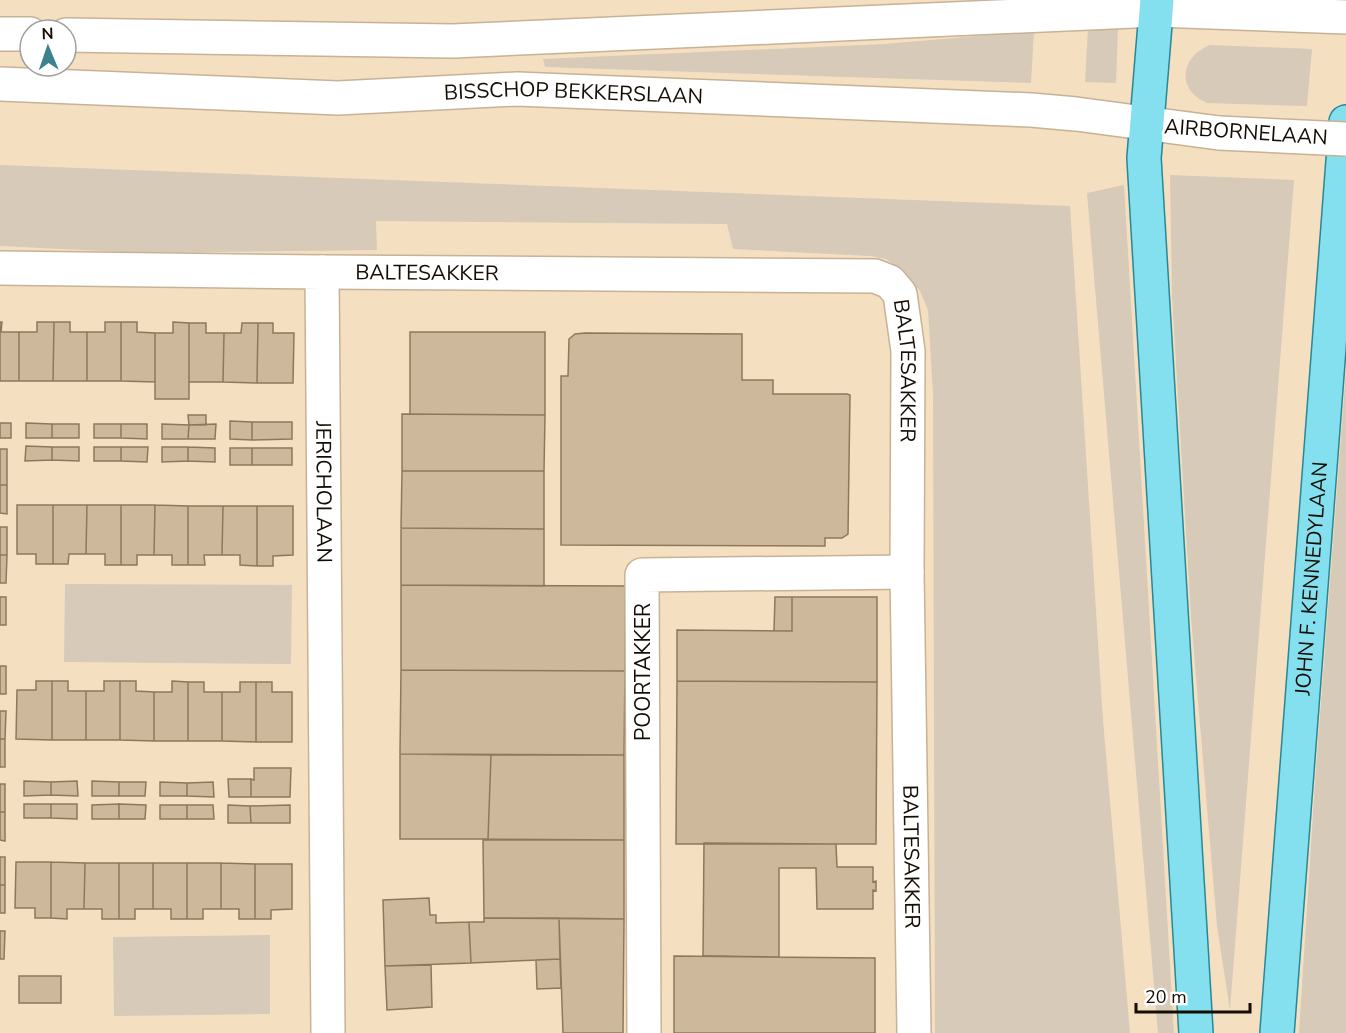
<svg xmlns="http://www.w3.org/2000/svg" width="1346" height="1033" font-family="'Nunito Sans',sans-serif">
  <rect width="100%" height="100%" fill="#f5dfc1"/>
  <path fill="#d7cab8" d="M1088,28H1118L1116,83L1085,82Z
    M1034,31L1031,83L545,67L543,59L885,44Z
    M1210,45L1312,49L1307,106L1207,103C1176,90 1180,57 1210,45Z
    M0,165L1070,206L1103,720L1130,1033H935L933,394L928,310L920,291L906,274L886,259L870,256L733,249L727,224L376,221L377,250L145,253L0,246Z
    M1170,175L1294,180L1230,1010L1217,926L1191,617L1172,296Z
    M1124,185L1174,1033H1158L1087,193Z
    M1346,371V1033H1299L1315,782Z
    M65,584L292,585L291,664L64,662Z
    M270,935V1014L114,1016L113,937Z"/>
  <path fill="#ceb89b" stroke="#8c795d" stroke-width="1.5" d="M0,322H2L1,332H19V381H0Z
    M37,322H54L53,381H19V332H37Z
    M54,322H70V332H87V381H53Z
    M105,322H121V381H87V332H105Z
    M121,322H137V332L155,333V382L121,381Z
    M173,322L189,323V399H155V333H173Z
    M189,323H206V333H224L223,382H189Z
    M242,323H258L257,383L223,382L224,333H241Z
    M258,323H273V333H294L293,383H257Z
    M410,332H545V415L410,414Z
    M585,333L742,334V380H773V394H847L850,395L848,534L842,538H825V546L561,545V376H568L569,339L575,334Z
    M402,414L545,415L544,471H402Z
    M188,415H206V425H189Z
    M230,421L252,422V440L230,439Z
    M252,422H292V439L252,440Z
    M0,423H11V438H0Z
    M26,423L52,424V438H26Z
    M52,424H79V438H52Z
    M94,424H121V438H94Z
    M121,424H147V439L121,438Z
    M162,424L189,425L188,439H162Z
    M216,424L215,439H188L189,425Z
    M26,446L52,447V460L25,461Z
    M52,447H79V461L52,460Z
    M94,447H121V461H94Z
    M121,447H148L147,462L121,461Z
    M162,447H188V461L162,462Z
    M188,447L215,448V462L188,461Z
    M230,448H252V465H230Z
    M252,448H292V465H252Z
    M0,449H7V485H0Z
    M402,471H544V529L401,528Z
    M0,485H7V514L0,513Z
    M17,505H53V564H36V554H17Z
    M53,505H87L86,554H69L68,564H53Z
    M87,505H121V565H105V554H86Z
    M121,505H155L154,555H137V565H121Z
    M155,505L188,506V565H172V555H154Z
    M188,506H223L222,555H204L205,565H188Z
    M223,506H257V566L240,565V555H222Z
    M257,506H293V555L273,556V566H257Z
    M0,527H7V555H0Z
    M401,528L544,529V586L401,585Z
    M0,555H7L6,583H0Z
    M401,585L625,586V671L401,670Z
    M0,597H6V625H0Z
    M775,597H792V631H774Z
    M792,597H877V682L677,681V630L792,631Z
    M0,666H6V694H0Z
    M401,670L625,671L624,755L400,754Z
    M36,681H52V740L16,739L17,690H36Z
    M52,681H68V691H86V740H52Z
    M104,681H120V740H86V691H104Z
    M120,681H136V691L154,692V741L120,740Z
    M172,681L188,682V741H154V692H172Z
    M677,681L877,682L876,844H676Z
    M188,682H204V692H222V741H188Z
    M240,682H256V742L222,741V692H240Z
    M256,682H272V692H292V742H256Z
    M0,711H6L5,739H0Z
    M0,739H5V767H0Z
    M400,754L491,755L488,839H400Z
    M491,755H624V840L488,839Z
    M254,768H291L290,797H251V779L254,780Z
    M228,779H251V797H229Z
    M24,781L51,782V795L24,796Z
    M77,781L78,796L51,795V782Z
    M92,781L119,782V796H92Z
    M119,782H146L145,796H119Z
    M160,782L187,783V796H160Z
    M213,782L214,797L187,796V783Z
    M0,784H5V812H0Z
    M24,804H51V818H24Z
    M51,804H77V819L51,818Z
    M119,804V819H92V805Z
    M119,804L146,805L145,819H119Z
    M160,805H187V819H160Z
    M187,805H213L214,819H187Z
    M228,805L250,806L251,823H228Z
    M290,805V823H251L250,806Z
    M0,812H5V841L0,840Z
    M483,840H624V919L484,918Z
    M704,843L836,844L837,867H873V882L876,881V891L873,890V909H817L816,868H779V957L703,956Z
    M0,857H5V885H0Z
    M16,862H51V918H35V908H15Z
    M51,862L85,863L84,909H67V919L51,918Z
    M85,863H119V919H102V909H84Z
    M119,863H153V909H135V919H119Z
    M153,863H187V919H171V909H153Z
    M187,863H221V909H203V919H187Z
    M221,863L255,864V919H239V909H221Z
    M255,864H292V909L271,910V919H255Z
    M0,885H5V913H0Z
    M429,898L430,915H436V923L469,922L471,963L385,966L383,900Z
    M484,918H559L560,959L471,963L469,922H484Z
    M559,918L624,919L623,1033H563Z
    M0,931H5L4,959H0Z
    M674,956L875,958V1033H674Z
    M560,959L561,988L537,989L536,960Z
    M431,965L432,1007L387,1010L385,966Z
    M19,976H61V1003H19Z"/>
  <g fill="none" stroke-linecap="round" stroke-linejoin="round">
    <g stroke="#c7b296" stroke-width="36">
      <g id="street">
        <path id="s1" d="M0,268L322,272L328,1033"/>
        <path id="s2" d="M322,272L875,276L890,282L900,294L908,351L907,572L914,1033"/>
        <path d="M644,1033L642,575L907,572"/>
      </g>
    </g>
    <g stroke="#c7b296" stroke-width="36">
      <g id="secondary">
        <path d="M0,34H30"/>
        <path d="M66,35L453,41L1156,10L1346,17"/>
        <path id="s3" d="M0,84L338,98L517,89L1031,110L1076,114L1219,133"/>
      </g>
    </g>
    <g stroke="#288895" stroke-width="36">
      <g id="primary">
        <path d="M1157,0L1144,158L1196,1033"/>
        <path id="s4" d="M1277,1033L1346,122"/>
      </g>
    </g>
    <use href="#street" stroke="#fff" stroke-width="33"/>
    <use href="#secondary" stroke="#fff" stroke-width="33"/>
    <use href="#primary" stroke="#84dfee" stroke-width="33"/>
    <g stroke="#c7b296" stroke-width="36" stroke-linecap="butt">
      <path id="secondary-bridge" d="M1219,133L1346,139"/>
    </g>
    <use href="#secondary-bridge" stroke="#fff" stroke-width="33"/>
  </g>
  <g text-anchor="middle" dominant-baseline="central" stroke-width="5" stroke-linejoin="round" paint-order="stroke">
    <g font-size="21" fill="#140d04" stroke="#fff">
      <text stroke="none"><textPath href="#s3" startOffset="574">BISSCHOP BEKKERSLAAN</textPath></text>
      <text transform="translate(1246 132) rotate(4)">AIRBORNELAAN</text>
      <text stroke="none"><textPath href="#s2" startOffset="105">BALTESAKKER</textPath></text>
      <text stroke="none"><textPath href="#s2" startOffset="662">BALTESAKKER</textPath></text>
      <text stroke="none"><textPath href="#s1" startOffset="542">JERICHOLAAN</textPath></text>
      <text stroke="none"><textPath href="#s4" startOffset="456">JOHN F. KENNEDYLAAN</textPath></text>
      <text transform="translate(643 672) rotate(-90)">POORTAKKER</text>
      <text stroke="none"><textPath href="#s2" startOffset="1148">BALTESAKKER</textPath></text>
    </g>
  </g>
  <g transform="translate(48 48) rotate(358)"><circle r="28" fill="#ffffff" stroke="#a19e9b" stroke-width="1.5"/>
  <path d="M0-4.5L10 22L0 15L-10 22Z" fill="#3d828f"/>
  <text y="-9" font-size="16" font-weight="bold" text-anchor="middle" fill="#140d04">N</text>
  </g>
  <path d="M1136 1003v9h114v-9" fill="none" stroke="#140d04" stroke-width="3"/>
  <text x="1145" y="1003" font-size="18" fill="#140d04" stroke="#ffffff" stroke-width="4.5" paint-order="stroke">20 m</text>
</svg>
